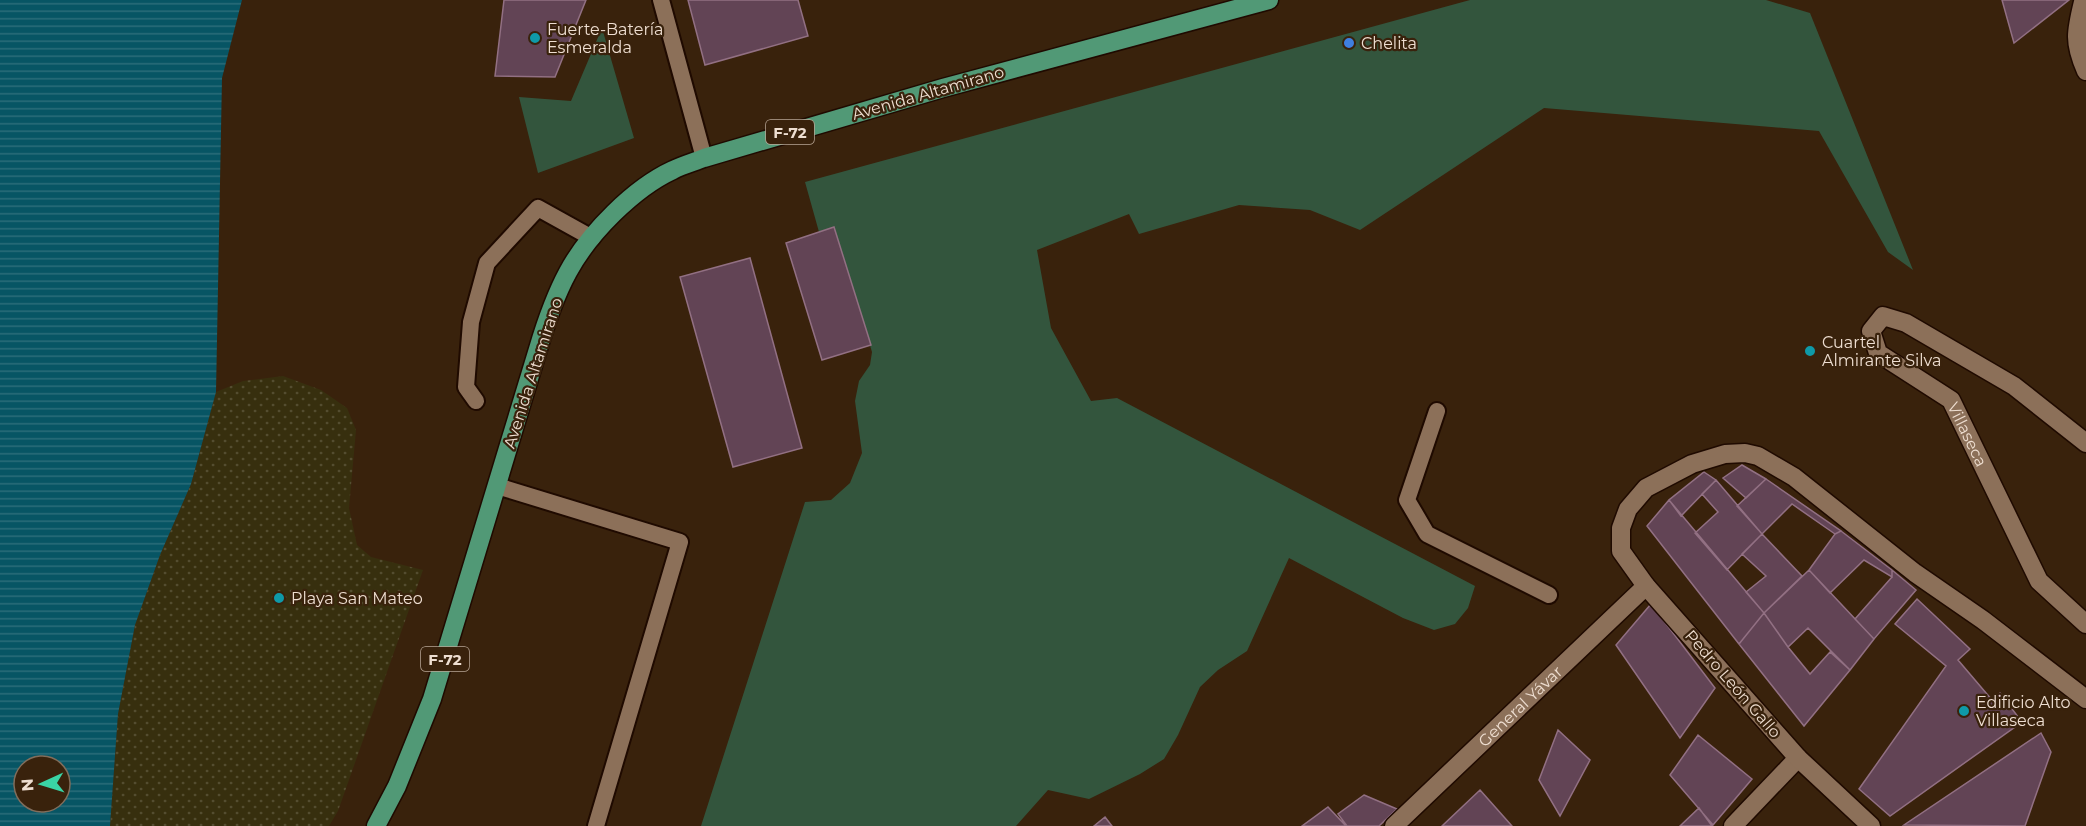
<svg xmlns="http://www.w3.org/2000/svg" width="2086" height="826" font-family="Montserrat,sans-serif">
  <defs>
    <pattern id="sand-dots" width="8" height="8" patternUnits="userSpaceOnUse" patternTransform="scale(1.5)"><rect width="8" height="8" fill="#372f0e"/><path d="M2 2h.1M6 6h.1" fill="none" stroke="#544d30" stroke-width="1.8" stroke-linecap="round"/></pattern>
    <pattern id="water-rules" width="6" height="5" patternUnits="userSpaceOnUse" patternTransform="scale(1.5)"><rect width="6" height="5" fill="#075564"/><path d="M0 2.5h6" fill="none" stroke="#2b6d79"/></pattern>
  </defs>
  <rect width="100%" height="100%" fill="#39220c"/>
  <path fill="#33553d" d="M1470,0H1766L1810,13L1913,270L1888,252L1819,131L1544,108L1360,230L1310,210L1239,205L1139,234L1129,214L1037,250L1051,328L1091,401L1117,398L1475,586L1468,608L1455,624L1434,630L1403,618L1289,558L1247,651L1218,670L1200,687L1178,735L1164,759L1140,774L1089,799L1048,790L1016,826H701L805,502L831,500L850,483L862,453L855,401L859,381L870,365L872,352L834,228L819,232L805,182Z
    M602,28L634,138L538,173L519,97L571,101Z"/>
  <path fill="url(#sand-dots)" d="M283,376L321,390L347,408L356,430L349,508L357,545L371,557L423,570L338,811L329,826H110L118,714L135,625L160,555L191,484L216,392L243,381Z"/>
  <path fill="url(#water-rules)" fill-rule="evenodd" d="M0,0H242L222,78L216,392L191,484L160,555L135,625L118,714L110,826H0ZM24,766H60V802H24Z"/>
  <path fill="#624455" stroke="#927083" stroke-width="1.5" d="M504,0H586L555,77L495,76Z
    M688,0H798L808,36L705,65Z
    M2002,0H2069L2014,43Z
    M834,227L871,345L822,360L786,243Z
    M750,258L802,448L733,467L680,277Z
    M1742,465L1766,479L1746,498L1723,478Z
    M1704,472L1716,480L1681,516L1669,500Z
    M1766,479L1841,531L1835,534L1792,504L1762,534L1737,506Z
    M1716,480L1762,534L1727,570L1695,533L1718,512L1702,494Z
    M1669,500L1764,613L1739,644L1647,526Z
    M1841,531L1892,570V577L1864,560L1830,593L1809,570L1835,534Z
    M1762,534L1802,576L1764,613L1746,592L1766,576L1742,554Z
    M1809,570L1874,639L1850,670L1808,628L1788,647L1764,613Z
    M1892,570L1916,590L1874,639L1855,619L1892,577Z
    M1917,599L1970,649L1958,660L1992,700L2000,693L2022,722L1890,816L1859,789L1946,666L1895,624Z
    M1651,604L1715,688L1680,738L1616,645Z
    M1764,613L1788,647L1810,674L1830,652L1850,670L1804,726L1739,644Z
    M1558,730L1590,760L1560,816L1539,780Z
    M2041,733L2051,752L2025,826L1904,825Z
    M1698,735L1752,779L1713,825L1670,775Z
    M1480,790L1512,826H1442Z
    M1364,795L1397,809L1379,826H1347L1338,814Z
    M1328,807L1346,826H1302Z
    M1699,808L1712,826H1680Z
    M1105,817L1112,826H1094Z"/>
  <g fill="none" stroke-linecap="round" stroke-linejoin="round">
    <g stroke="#1f0a00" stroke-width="20">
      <path id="lane" d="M661,0L704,158
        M476,401L466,387L471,322L487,263L538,208L592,238
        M1437,411L1407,500L1427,534L1549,595
        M497,486L680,542L596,826"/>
    </g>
    <g stroke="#1f0a00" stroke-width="21">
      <g id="street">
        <path d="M2086,0L2083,2C2076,31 2073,42 2086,71"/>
        <path id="s1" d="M2086,443L2014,386L1906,323L1883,316L1871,331L1878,353L1951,400L2039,581L2086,624"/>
        <path id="s2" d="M1394,826L1646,586"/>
        <path d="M1733,826L1798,758"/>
        <path d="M1871,826L1798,758L1646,586L1621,551V528L1628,509L1646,488L1692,464L1725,454L1745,453L1758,456L1794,477L1915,573L1983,620L2086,699"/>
      </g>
    </g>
    <g stroke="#1f0a00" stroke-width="21">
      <path id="primary" d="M376,826L397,786L432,699L538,349C546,322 555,296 568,272C589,233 634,188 673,170C683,165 694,162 704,158L943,88L1269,0"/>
    </g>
    <use href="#lane" stroke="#8c7059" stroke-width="16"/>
    <use href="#street" stroke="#8c7059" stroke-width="18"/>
    <use href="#primary" stroke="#519976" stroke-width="18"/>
  </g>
  <g fill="#0f9aa8" stroke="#39220c" stroke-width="2">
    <circle cx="535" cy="38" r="6"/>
    <circle cx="1810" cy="351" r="6"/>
    <circle cx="279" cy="598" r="6"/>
    <circle cx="1964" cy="711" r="6"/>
  </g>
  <circle fill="#3f7fe0" stroke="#39220c" stroke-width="2" cx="1349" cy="43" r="6"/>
  <g text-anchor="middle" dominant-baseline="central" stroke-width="4.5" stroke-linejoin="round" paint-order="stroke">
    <g fill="#39220c" stroke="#b8a696" stroke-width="1.5">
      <rect x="766" y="120" width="48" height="24" rx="4.5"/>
      <rect x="421" y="647" width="48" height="24" rx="4.5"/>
    </g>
    <g font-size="15" font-weight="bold" fill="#eeded1">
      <text x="790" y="132">F-72</text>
      <text x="445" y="659">F-72</text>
    </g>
    <g font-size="16" fill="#eeded1" stroke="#39220c" text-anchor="start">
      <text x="547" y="29">Fuerte-Batería<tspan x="547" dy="18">Esmeralda</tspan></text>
      <text x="1361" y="43">Chelita</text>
      <text x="1822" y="342">Cuartel<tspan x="1822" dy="18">Almirante Silva</tspan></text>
      <text x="291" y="598">Playa San Mateo</text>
      <text x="1976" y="702">Edificio Alto<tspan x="1976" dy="18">Villaseca</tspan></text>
    </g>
    <g font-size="16" fill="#eeded1" stroke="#39220c">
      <text transform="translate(928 93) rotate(-16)">Avenida Altamirano</text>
      <text transform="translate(533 373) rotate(-72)">Avenida Altamirano</text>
      <text stroke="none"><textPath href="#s1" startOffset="408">Villaseca</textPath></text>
      <text transform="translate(1733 684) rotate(49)">Pedro León Gallo</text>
      <text stroke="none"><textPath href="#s2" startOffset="174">General Yávar</textPath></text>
    </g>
  </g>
  <g transform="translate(42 784) rotate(266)"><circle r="28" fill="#39220c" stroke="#816d5b" stroke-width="1.5"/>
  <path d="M0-4.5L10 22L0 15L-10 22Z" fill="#3ad4a5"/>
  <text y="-9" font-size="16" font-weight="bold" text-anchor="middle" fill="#eeded1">N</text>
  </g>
</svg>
